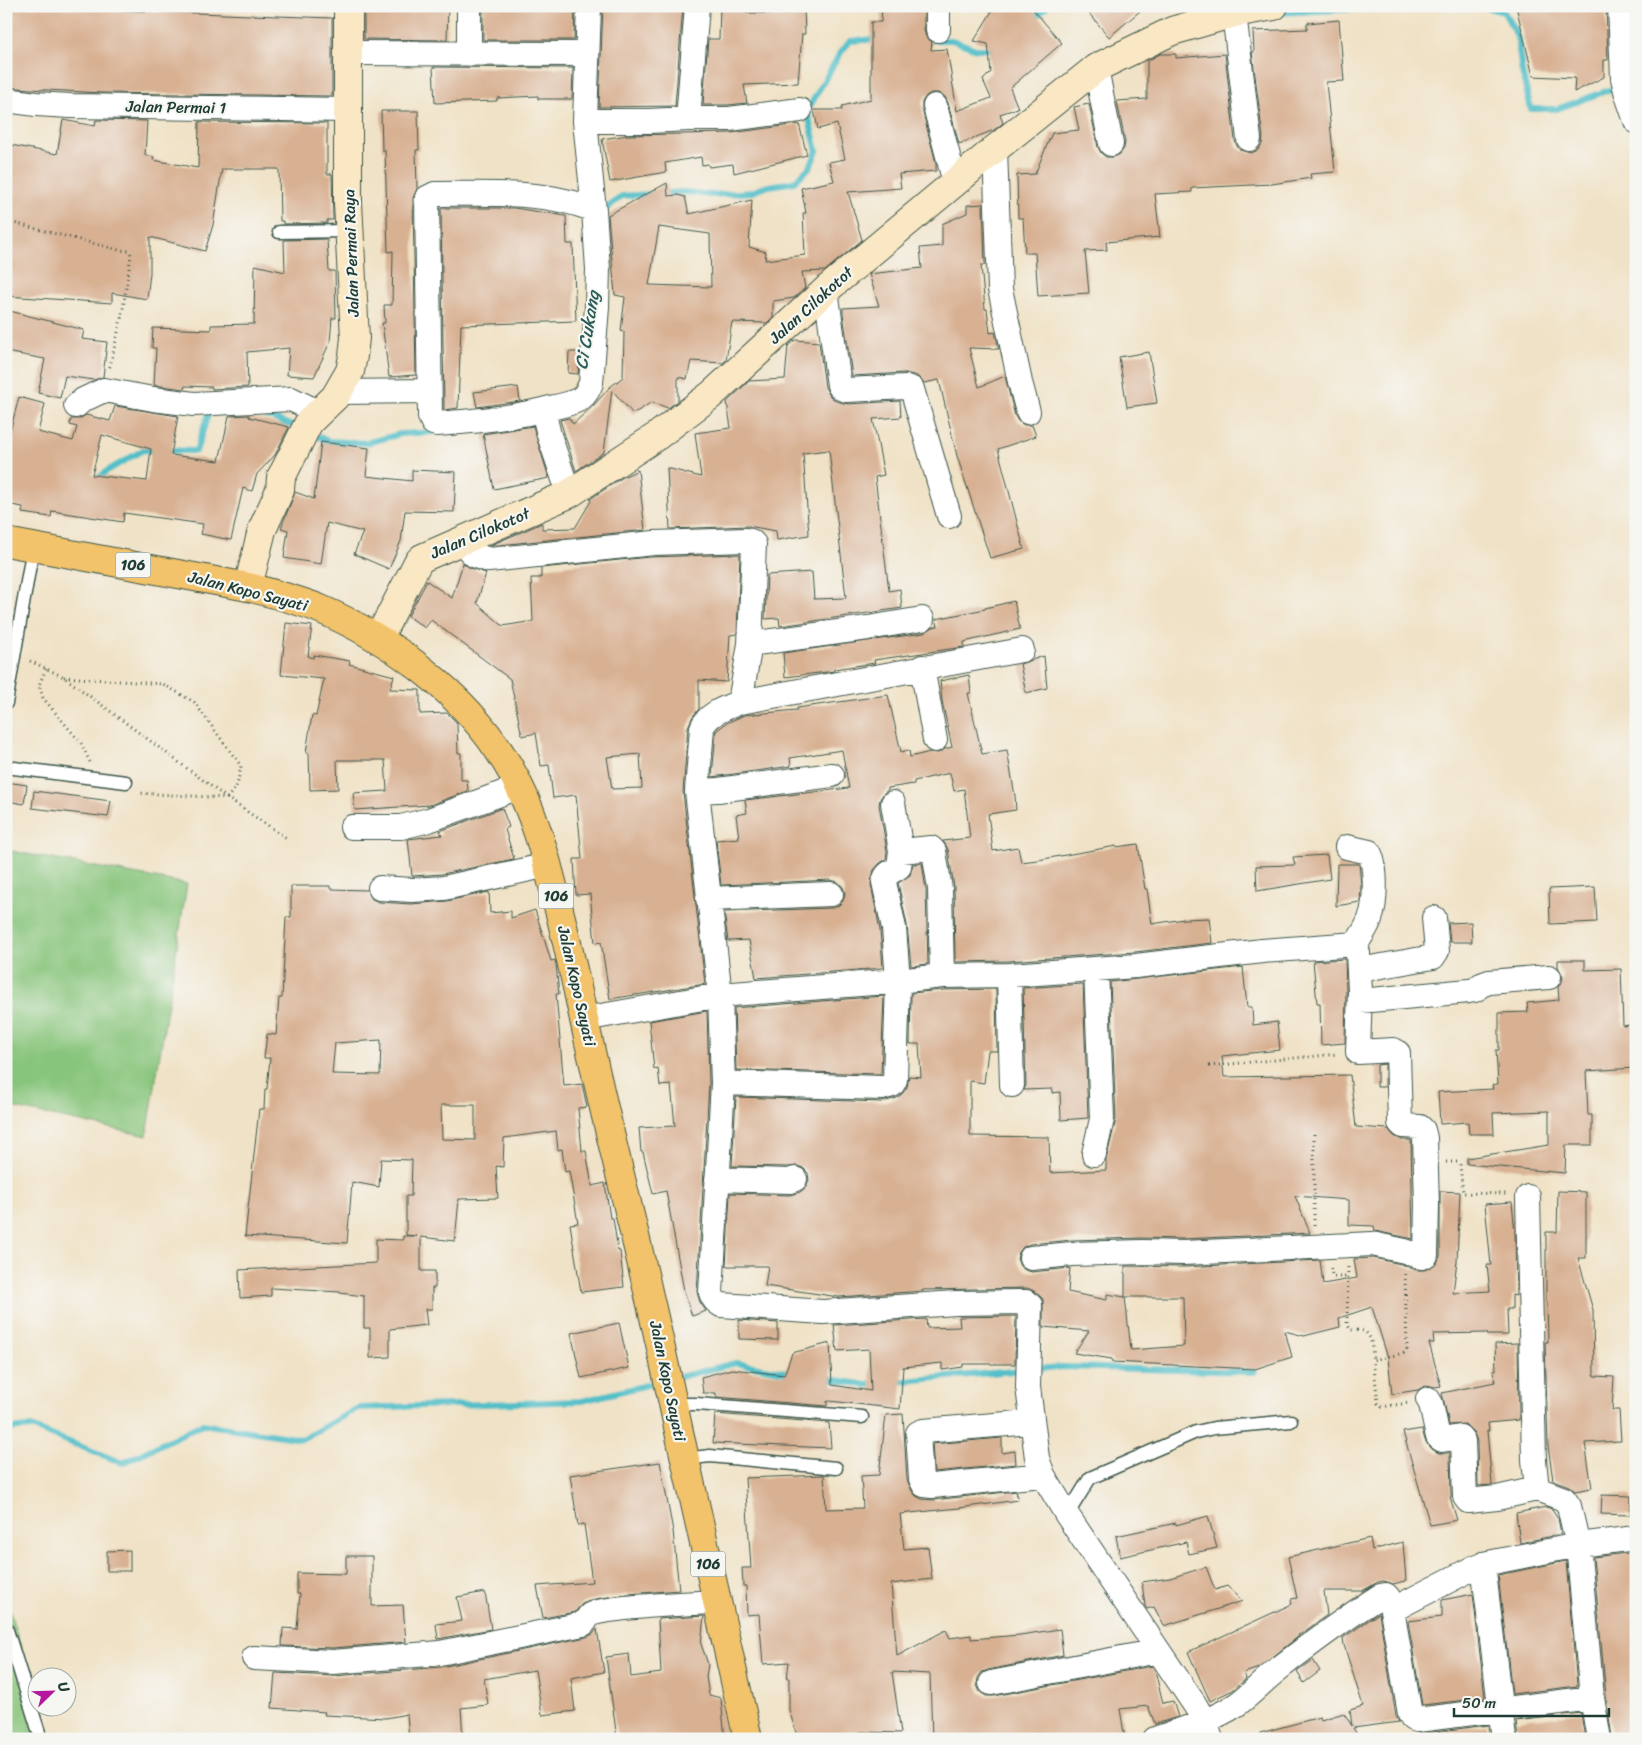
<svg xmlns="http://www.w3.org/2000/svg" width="1642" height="1745" font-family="Sriracha,sans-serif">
  <rect width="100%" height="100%" fill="#f6f6f2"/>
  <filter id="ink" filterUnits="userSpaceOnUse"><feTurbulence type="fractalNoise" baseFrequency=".02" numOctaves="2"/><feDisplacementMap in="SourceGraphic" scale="10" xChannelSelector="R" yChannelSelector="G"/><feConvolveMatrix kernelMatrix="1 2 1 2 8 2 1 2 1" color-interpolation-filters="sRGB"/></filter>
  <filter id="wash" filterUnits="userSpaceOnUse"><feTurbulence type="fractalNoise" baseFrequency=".0096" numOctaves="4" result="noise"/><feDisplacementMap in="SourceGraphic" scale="20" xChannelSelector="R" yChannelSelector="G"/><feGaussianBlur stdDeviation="1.12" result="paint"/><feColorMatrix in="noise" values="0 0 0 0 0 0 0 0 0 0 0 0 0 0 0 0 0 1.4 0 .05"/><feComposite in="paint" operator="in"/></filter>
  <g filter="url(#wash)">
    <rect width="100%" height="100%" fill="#f0e2c6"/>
    <path fill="#88c57b" stroke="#548158" d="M6,850L187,884L147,1136L6,1106Z
      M6,1599L37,1700L38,1708H40L50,1739H6Z"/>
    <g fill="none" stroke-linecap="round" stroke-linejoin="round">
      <path stroke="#52bfc9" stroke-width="6" d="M1481,6L1504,12L1517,36L1522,72L1531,109H1557L1620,86
        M1279,13L1407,6
        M1032,21L1047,6
        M921,40H952L976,49H997
        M601,213L622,196L686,192L712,195L753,192L763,187L794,182L810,167L817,151L807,111L839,55L850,41L878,39
        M251,410L298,428
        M310,433L328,441L366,443L401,434L434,432
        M96,480L107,471L143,450L196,451L209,412H214
        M1033,1369L1063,1367L1254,1372
        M675,1378L736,1363L792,1373
        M825,1378L866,1385L879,1384
        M894,1382L1023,1370
        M6,1429L31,1427L123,1463L202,1424L302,1439L358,1408L582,1401L663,1381"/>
    </g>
    <g id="blocks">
      <path fill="#d8b092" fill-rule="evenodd" d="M6,6L332,18V96L101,93L30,89L6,87Z
        M364,6H448L447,40L364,39Z
        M483,6H575L574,40H483Z
        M603,6H683L675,106L599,107Z
        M720,6H747V13H789V8H804L805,34H802L798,83L744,85L747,103L728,105H703L708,39H719Z
        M882,6H924V30L926,37L932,42L931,50L947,49L957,111L991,98L983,80L991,72L988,44L974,41L995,6H1030L1062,43L1010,88L1018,108L1000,114L1003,123L994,130L959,144L948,103L945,97L938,93H931L926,96L922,102V109L936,163V171L899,174L901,188L848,192L862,240L825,271L802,272L805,288L794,298L773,301V317L767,323L732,322L726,360L723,363L691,361L687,379L678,377V401L668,408L652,402L633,414L612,390L604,452L576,471L560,420L569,418L573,424L593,406L610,387L623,377L624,332L621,331L625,297L615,295L608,215L667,183L668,196L678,195L685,197L689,214L752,200L749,247L766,252L765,260L805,255L803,213H806L801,188L834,181L829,162L845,159L837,124L818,129L814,110H842V106L871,99V22H881ZM659,227L710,234L711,287L649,285Z
        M1083,6H1146L1109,37Z
        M1516,6H1606L1608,60H1604V77L1574,92L1575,78L1533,76Z
        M1339,20L1344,81L1326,82L1335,172L1310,174L1311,178L1272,184L1192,188V192L1155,194L1160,237L1106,242L1107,250L1085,251L1089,293L1038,296L1035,253H1025L1023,218H1018L1017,175L1035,174L1052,133L1079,130L1074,107L1089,104L1098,147L1101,153L1106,157H1114L1120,154L1124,148L1125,142L1117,101L1147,99V61L1160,54H1176V58L1225,54L1235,141L1238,148L1243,151L1251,153L1258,150L1262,144L1263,138L1252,52H1254L1253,31L1307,29V23Z
        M433,67L573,68L572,99H538V96L497,98V101L435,103Z
        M381,111H418L419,150H416L417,189L413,198L416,375L389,377L382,323H385L384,305H392L393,251L388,252L385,150H382Z
        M63,120L95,126L96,120L147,121L145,155L154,157L153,160L198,168L199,122L327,123V174H332L333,220H327V223L283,224V221H280L279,169H222L213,225L205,251L150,237V273L147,299L112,293V303L6,296V144L57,154Z
        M799,124L807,155L734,173L733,164L709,167L708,164L702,165L701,157L665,163L666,172L610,182L602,139L628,135L731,133Z
        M983,204L985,265H981L985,309H987L990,333L995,332L999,349L969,348L979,387L1005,376L1015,416L1018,421L1024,425H1032L1036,436L998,449L1024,549L990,558L957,456L939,380L924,383L917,376L905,373L852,376L843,313V308L879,306L869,274L922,268L920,248L942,246V224L967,213V205Z
        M441,208H514L566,216L567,244H573L576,321L461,325L458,408L444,410Z
        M327,239L329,271H335L336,318H332L330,342L314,377L287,375L289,348L247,352L248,387L212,389V387L185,386L184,389L154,385L156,348H152L153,328L211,330V325L254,324L255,265L285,272L284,240Z
        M6,310L84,330L82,339L107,342L103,377L94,380L65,376L60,398L38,393L45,359L6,352Z
        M795,340L819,342L825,387L830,396L836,401L848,404L900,401L901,417L873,419L884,475L875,477L889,591L900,589L902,608L780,626L779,618L765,619L767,575L812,572L814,599L846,598L829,450L803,453L809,535L777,540L776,531L748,526L670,529L667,468L701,477L695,433L731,428L727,402L749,381L785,379L788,346Z
        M569,352H580L578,374L568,373Z
        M1149,352L1157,403L1127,407L1119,357Z
        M518,387L520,401L477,407L474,392Z
        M19,397L45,404L38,432L73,441L77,427L70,425L71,419H79L86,415L110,421L115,406L178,416L171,455L219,461L229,416L249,415V417L289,427L275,455L257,474L252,491L243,488L231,540L201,534L203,524L124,513L123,522L52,511L51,517L22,513L23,507L6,504V447ZM102,435L151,449L147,481L92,475Z
        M533,426L549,478L494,489L483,434Z
        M321,442L369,448L366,476L412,481V470L456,472L454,512L405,511L401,541L389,569L354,554L363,532L327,523L321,564L284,558L288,530L281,528L295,492L314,499Z
        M638,470L645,530L489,546L542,523V529L575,528L591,501L590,499L623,477Z
        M740,554L737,634L730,635L727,682L699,680V709L693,716L688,727L683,792L705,984L610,999L601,942L595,943L590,894L576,895L574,859H582L576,795L553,798L549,765L541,766L536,733L522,736L510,679L431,620L425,628L408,616L427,581L452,598L463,563L470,568L486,573L477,603L503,626L533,621L531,578H541V568L649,557ZM640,754L642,788L612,789L607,757Z
        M1014,601L1020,629L964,642V647L874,660L875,663L834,669V671L827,672L785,677L783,653L924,633L933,627L938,626L936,619L985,609V608Z
        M286,623L312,626L308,656L313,658L314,655L350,661L349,664L394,676L390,689L420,690V714L447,713L457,723L458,753H461V780H467L468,791L430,805L355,810L353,793L387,791L385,760H337L338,789L310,790L309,753H306L312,715L316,716L324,679L281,675Z
        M1044,656L1047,688L1026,693L1020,664Z
        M969,675L971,693H968L982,754L1007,750L1015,796L1016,810L988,814L993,851L1018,847L1021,862L1038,860L1116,846V847L1138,844L1145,889H1147L1152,924L1184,919L1209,918L1212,943L1135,952L1008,961L955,962L954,887L948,849L943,841L970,838L964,789L954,791L950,773L914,781V784L888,788V790L884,793L880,799L879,805L887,851L886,859L879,864L874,870L871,884L880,930L883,968L756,978L749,940L728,941L724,912L832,908L838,906L843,901L845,893L843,887L838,882L830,880L721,885L716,840L739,838L736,815L747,813L745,800L849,788L842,750L790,758L791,766L712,777L716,731L725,724L744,715L797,710V708L888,695L901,752L909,750L910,757L930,752L938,753L945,749L952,747L942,701L940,681Z
        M6,782L27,785L24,804L6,801Z
        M34,791L111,801L108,817L32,808Z
        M502,808L509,827L505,829L514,859L442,874L412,876L408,839L442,835L440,831Z
        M1327,855L1330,879L1257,891L1256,866L1295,865L1293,857Z
        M922,863L926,890L928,964L911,966L907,925L898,883L910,875L913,864Z
        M1337,864H1359L1361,885L1360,902L1336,906Z
        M291,886H330V889L367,890L372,899L379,902L411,904L447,901L489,892L490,913L511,911V918L535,910L551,961L555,960L556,965L559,994H556L564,1086L582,1084L587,1107L578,1108L582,1151H586L592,1186L605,1183L610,1218H613L618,1251H620L624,1287L581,1292L570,1224L578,1223L569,1171L565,1172L562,1149L558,1150L556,1131L504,1138L503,1167L496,1166L498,1198L459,1199L455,1241L421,1237V1271H435V1288H432V1309H425L427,1325L390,1329V1357L370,1358V1328H364V1296L340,1293V1292L271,1288V1296L240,1298L239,1270L376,1263V1239L403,1240V1236H417L406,1235V1196H411L412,1160L381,1159L379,1187L352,1182L347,1243L245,1236L259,1109H264L265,1089H267L270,1058H264L267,1034L276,1035L279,998H282L286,917H291ZM381,1040L380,1075L332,1074L335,1043ZM441,1105H475V1140L442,1139Z
        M1595,887L1597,922L1550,924L1549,889Z
        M1471,922L1472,942H1450L1448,923Z
        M1345,959L1346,991L1345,1043L1321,1045L1320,1003H1317L1313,961Z
        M1558,960H1585V970L1621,969L1623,1026L1636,1024V1068L1586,1071L1588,1115H1592V1145H1566L1565,1173L1467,1164V1158L1549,1145V1111L1493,1113L1494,1134H1469L1468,1122L1440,1124L1438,1092L1493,1089L1492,1085L1498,1084L1496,1050H1499V1013L1528,1012L1527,1003L1559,1000L1558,987L1562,982L1563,976L1558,967Z
        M1243,967L1247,1007H1252L1253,1025L1277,1022L1280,1050L1222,1056L1224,1077L1350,1075L1356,1127L1388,1129L1394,1136L1402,1140H1411L1413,1239L1375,1231L1374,1226L1349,1225V1200L1295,1196L1310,1233L1183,1239L1142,1238L1072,1240L1030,1244L1023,1247L1019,1252L1017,1259L1020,1266L1025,1270L1032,1272L1070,1268L1068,1292L1107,1300V1294L1125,1297V1266L1184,1267L1320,1260L1323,1284L1357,1278L1354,1259L1374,1258L1401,1264L1416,1270H1425L1437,1263L1440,1256V1191L1460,1192L1457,1261L1453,1293L1490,1291L1487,1265H1491L1485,1204L1512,1202L1515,1233L1516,1296L1512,1295V1309H1507L1508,1335H1487V1333L1433,1334L1434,1343H1429L1441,1386L1435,1387L1427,1385L1418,1390L1392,1394L1388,1358L1372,1307L1339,1318L1340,1327L1304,1336L1285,1331L1292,1357L1255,1369L1112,1362V1359L1074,1353L1089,1331L1043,1327V1299L1034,1291L1027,1288L923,1290V1291L839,1297L765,1286L768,1266H726L730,1193L790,1195L800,1192L805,1188L809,1180L808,1173L803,1168L797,1166L788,1167L732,1166L736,1097L882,1102L897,1098L903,1093L907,1087L909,1076L921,1077L919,1044H910L911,993L943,990L996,989L997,1051H988L984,1083L970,1081V1136L1049,1137L1050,1173L1106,1170V1160L1116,1119L1110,982ZM1125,1297H1183L1184,1346L1131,1350Z
        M1083,984L1088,1118L1061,1120L1060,1092L1052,1093V1089L1024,1090L1026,1085L1023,988Z
        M884,996L881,1074L736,1070L734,1008Z
        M707,1011L709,1083L697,1292L700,1302L706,1311L692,1316L684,1291L666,1191L653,1194L643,1152H641L639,1128L675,1126L671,1085L660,1086L658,1068L654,1069L649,1021Z
        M1385,1064V1087H1377V1065Z
        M1558,1191L1586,1192V1258H1578L1593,1310L1594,1376L1614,1377L1612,1410H1619L1621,1441L1585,1443L1592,1488L1575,1491L1569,1486L1553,1480L1548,1446L1545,1342H1548L1547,1301H1546V1232H1557Z
        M1016,1316L1015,1364H963V1367L942,1370V1363L903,1367L900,1409L830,1401H827V1406L716,1397V1393H703L701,1377L732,1369L784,1375L792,1353L830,1343L832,1385L871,1391L869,1349L837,1351L834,1325L926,1319L927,1328L960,1327L959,1317Z
        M739,1320L778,1323V1340L739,1339Z
        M619,1323L629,1368L581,1378L571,1333Z
        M1518,1343L1519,1420L1488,1423L1489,1431H1487L1492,1485L1478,1486L1477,1441L1474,1433L1465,1424L1449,1425L1442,1393L1495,1382L1493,1370H1496L1495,1344Z
        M715,1414L829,1423L831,1448L713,1443Z
        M903,1414L907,1480L912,1491L916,1496L922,1499L933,1500L1016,1491L1018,1500L959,1508L900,1514L904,1549L928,1547L932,1579L891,1584L897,1656L946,1630L950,1638L971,1635V1639L1020,1635L1060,1629L1063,1655L988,1670L982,1672L978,1678L977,1685L980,1692L986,1696H994L1152,1666L1155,1671L1163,1703L1173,1701L1178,1717L1155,1724L1148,1706L1120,1709L1125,1739H932L930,1674L892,1672L901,1733L860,1732L861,1739H798L789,1710V1678H787L789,1662L763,1664L759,1614L747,1615L746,1586H743L742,1568H751L745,1478L824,1475L826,1509L863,1508L861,1476L879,1475L886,1415Z
        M1422,1429L1425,1440L1430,1448L1439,1453H1450L1451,1497H1450L1457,1520L1430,1525L1403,1432Z
        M1002,1438V1453L1015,1451L1016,1464L934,1472L932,1444Z
        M660,1462L673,1531L679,1590L628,1594L595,1599L582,1604L575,1612L543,1618L537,1586L592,1582L584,1524L578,1525L570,1475Z
        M1602,1495L1631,1496L1630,1515L1601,1514Z
        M1546,1507L1552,1509L1558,1518L1561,1534L1520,1543L1516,1513Z
        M1208,1516L1217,1548L1189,1554L1186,1542L1120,1557L1116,1536L1176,1523V1525Z
        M1370,1538L1372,1550L1403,1542L1406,1581L1393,1584L1384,1581L1378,1582L1362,1591H1324L1327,1615L1301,1634L1298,1635L1299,1636L1259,1668L1244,1673L1246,1679L1233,1690L1210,1701L1188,1652L1292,1604L1291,1599L1297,1598L1288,1557Z
        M130,1550V1571H107V1551Z
        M1636,1552V1736L1612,1738L1606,1696L1593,1557Z
        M346,1556H372V1606L403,1605L406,1642L333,1648L282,1646L283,1628L297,1629L300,1594H297V1573L346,1574Z
        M1566,1561L1577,1686L1512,1694L1498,1575Z
        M1206,1567L1215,1590L1227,1586L1243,1601L1164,1626L1154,1607L1147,1609L1145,1606L1142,1582L1170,1578Z
        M485,1592L491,1629L438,1639L436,1624L462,1621L457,1597Z
        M1473,1594L1485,1698L1422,1705L1408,1621L1442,1617V1600Z
        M1379,1613L1396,1716L1399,1722L1353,1728L1360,1739H1260V1733L1320,1717L1321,1720L1344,1713L1352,1726L1350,1710L1363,1706L1344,1645L1343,1638Z
        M704,1616L701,1644L708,1664L706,1677L709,1695L721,1698L725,1739H617L606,1657L629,1654L631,1677L661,1673L658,1619Z
        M597,1629L604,1672L571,1678L575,1711L542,1715L535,1670L484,1679L488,1705L461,1708L463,1739H409L407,1714L386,1718L324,1715L325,1712L272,1708L275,1673L334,1676L441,1667L586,1637L593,1634Z
        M1313,1660L1320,1671L1304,1683L1297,1672Z
        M1581,1713L1585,1739H1518L1516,1721Z
        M1488,1725L1490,1739H1419L1418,1734Z"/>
    </g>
  </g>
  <g filter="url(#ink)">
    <use href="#blocks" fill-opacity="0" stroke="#3e564a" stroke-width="1"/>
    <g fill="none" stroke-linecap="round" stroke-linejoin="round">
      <g stroke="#3e564a" stroke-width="15">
        <path id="lane" d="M279,232L349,231
          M6,703L33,547
          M6,767L126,782
          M673,1404H697L862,1417
          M685,1459L710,1456L836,1468
          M1067,1515L1090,1478L1196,1432L1214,1428L1291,1421
          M6,1627L41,1739"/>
      </g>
      <g stroke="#3e564a" stroke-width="26">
        <path id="street" d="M589,6L585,121L594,210
          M1620,6L1623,78L1627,95L1636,121
          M1234,13L1249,139
          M938,30V6
          M347,53L587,54
          M469,54V6
          M1096,68L1111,144
          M6,100L36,104L70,106L347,110
          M935,106L955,183
          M688,119H729L800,110
          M585,121H649L688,119L697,6
          M995,149L1000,289L1020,382L1028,412
          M435,194C485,194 546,190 594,210L598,269L597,307L591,383C588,390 586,395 580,399C571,404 560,406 550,408C513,418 475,421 437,424L433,423L430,417L427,198Z
          M826,290L839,385L841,388L847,390L906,387L912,389L949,516
          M339,392L429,391
          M76,406L83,400L104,390L153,399L194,404L291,399L318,412
          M543,410L549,435L569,494
          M461,542L474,555L489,560L654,543L746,540L751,541L754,544L750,644L740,702C726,708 708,713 702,728L697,791L720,995L723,1083L711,1293C713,1299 715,1302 721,1305L823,1312L956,1303L1019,1302H1026L1030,1305L1028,1387L1037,1458L1043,1475L1067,1515L1195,1705L1205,1722L1211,1739
          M750,644L868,628L922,619
          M922,667L935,740
          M740,702L1022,650
          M697,791L718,790L832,775
          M352,827H401L429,820L519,787
          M1347,847L1369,852C1377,866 1376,904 1370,919C1367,928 1361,936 1356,944
          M901,851L931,848L934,851L940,889L942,976
          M380,888L412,890L444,888L548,865
          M708,899L831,894
          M1359,970L1433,957L1437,951L1434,918
          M1009,975L1012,1085
          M1360,1001L1469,991L1475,990L1481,985L1489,982L1549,977
          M584,1019L720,995L898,981L942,976L1009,975L1136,966L1262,951L1356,944L1358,953L1360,991L1358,1052L1394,1050L1398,1053L1400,1123L1403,1126L1420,1127L1423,1130L1425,1138L1427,1204L1426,1255L1421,1257L1405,1251L1372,1244L1183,1253L1142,1252L1072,1254L1031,1258
          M723,1083L882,1088L892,1085L895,1080L898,981L894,928L884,882C886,872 892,872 899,867L901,851L893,803
          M1094,1154L1102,1119L1096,969
          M717,1179L790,1181L795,1179
          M1528,1197L1534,1460L1537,1489L1564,1499L1569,1506L1578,1545L1592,1698L1599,1739
          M1428,1399L1431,1404L1438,1437L1442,1440L1460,1437L1463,1441L1465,1497L1468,1501L1497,1498L1537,1489
          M1032,1422L923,1431L918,1433L921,1479L924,1485L932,1486L1043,1475
          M1483,1564L1504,1739
          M1392,1610L1473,1568L1483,1564L1578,1545L1636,1538
          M254,1658L333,1662L440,1653L583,1624C586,1621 587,1617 590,1615C599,1607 698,1603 717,1602
          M991,1683L1158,1651
          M1155,1739C1184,1729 1211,1721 1236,1705C1251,1695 1263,1681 1277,1670C1310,1644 1344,1619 1380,1596L1386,1595L1388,1597L1392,1610L1410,1714L1413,1719L1417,1720L1592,1698"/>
      </g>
      <g stroke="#3e564a" stroke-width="30">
        <path id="secondary" d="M248,587L262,530L280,490L281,477L284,472L309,422L335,397L350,371L353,356L355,338L348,203V6
          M378,639L418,562L422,558L569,494L657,436L711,395L826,290L995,149L1096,68L1172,31L1234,13L1274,6"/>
      </g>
      <g stroke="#3e564a" stroke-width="30">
        <path id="primary" d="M6,542L248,587C271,593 295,599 318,608C391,639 465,694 506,762C533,806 546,857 558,906C573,964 584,1023 598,1082C614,1153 633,1224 649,1296C662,1350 673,1405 685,1459C706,1552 727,1645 748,1739"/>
      </g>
      <path stroke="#3e564a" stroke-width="3" stroke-dasharray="1 4" stroke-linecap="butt" d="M6,221L119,250L130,251L131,255L122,315L109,370
        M30,661L64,677L227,798L288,839
        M46,669L39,685L43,698L81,743L90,762
        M64,677L163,684L194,702L241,766L237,786L227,798L138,793
        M1209,1066L1338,1054
        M1314,1134V1226
        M1446,1162H1458L1460,1165L1463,1193L1507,1194
        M1348,1267L1347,1324L1351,1330C1354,1330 1360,1330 1363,1331C1373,1334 1372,1352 1373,1360
        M1331,1268L1332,1275L1334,1277H1348
        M1405,1274L1407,1349L1404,1353L1373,1360L1378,1403L1382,1407L1408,1403"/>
      <use href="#lane" stroke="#fff" stroke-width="12"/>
      <use href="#street" stroke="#fff" stroke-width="24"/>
      <use href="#secondary" stroke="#fae7c3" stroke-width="28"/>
      <use href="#primary" stroke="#f2c36a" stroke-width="28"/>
    </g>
  </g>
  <g text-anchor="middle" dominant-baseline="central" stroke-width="4.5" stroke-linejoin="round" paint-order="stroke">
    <g fill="#f6f6f2" stroke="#60746d" stroke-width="1">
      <rect x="115.5" y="552.5" width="35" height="25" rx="4"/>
      <rect x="538.5" y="883.5" width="35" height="25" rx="4"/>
      <rect x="690.5" y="1551.5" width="35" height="25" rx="4"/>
    </g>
    <g font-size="15" font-weight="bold" fill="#1f3d34">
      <text x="133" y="565">106</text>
      <text x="556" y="896">106</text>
      <text x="708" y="1564">106</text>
    </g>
    <g font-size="16" fill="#1f3d34" stroke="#f6f6f2">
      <text transform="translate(176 107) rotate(1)">Jalan Permai 1</text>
      <text transform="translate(351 253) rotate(-92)">Jalan Permai Raya</text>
      <text transform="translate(811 305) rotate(-42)">Jalan Cilokotot</text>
      <text transform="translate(480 533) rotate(-23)">Jalan Cilokotot</text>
      <text transform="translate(248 591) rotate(14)">Jalan Kopo Sayati</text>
      <text transform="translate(577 986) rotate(77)">Jalan Kopo Sayati</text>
      <text transform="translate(668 1381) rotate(78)">Jalan Kopo Sayati</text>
    </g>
    <g font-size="18" font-style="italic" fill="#2c5e59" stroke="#f6f6f2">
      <text transform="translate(587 330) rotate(-81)">Ci Cukang</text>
    </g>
  </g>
  <rect width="1642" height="1745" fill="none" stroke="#f6f6f2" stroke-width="25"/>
  <g transform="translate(52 1692) rotate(67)"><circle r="24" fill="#f6f6f2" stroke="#a0aca6"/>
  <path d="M0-4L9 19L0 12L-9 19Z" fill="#b5179e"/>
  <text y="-8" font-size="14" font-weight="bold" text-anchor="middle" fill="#1f3d34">U</text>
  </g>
  <path d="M1454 1708v8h155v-8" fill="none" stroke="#1f3d34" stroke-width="2.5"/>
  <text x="1462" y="1708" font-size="15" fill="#1f3d34" stroke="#f6f6f2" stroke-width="4" paint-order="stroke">50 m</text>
</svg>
